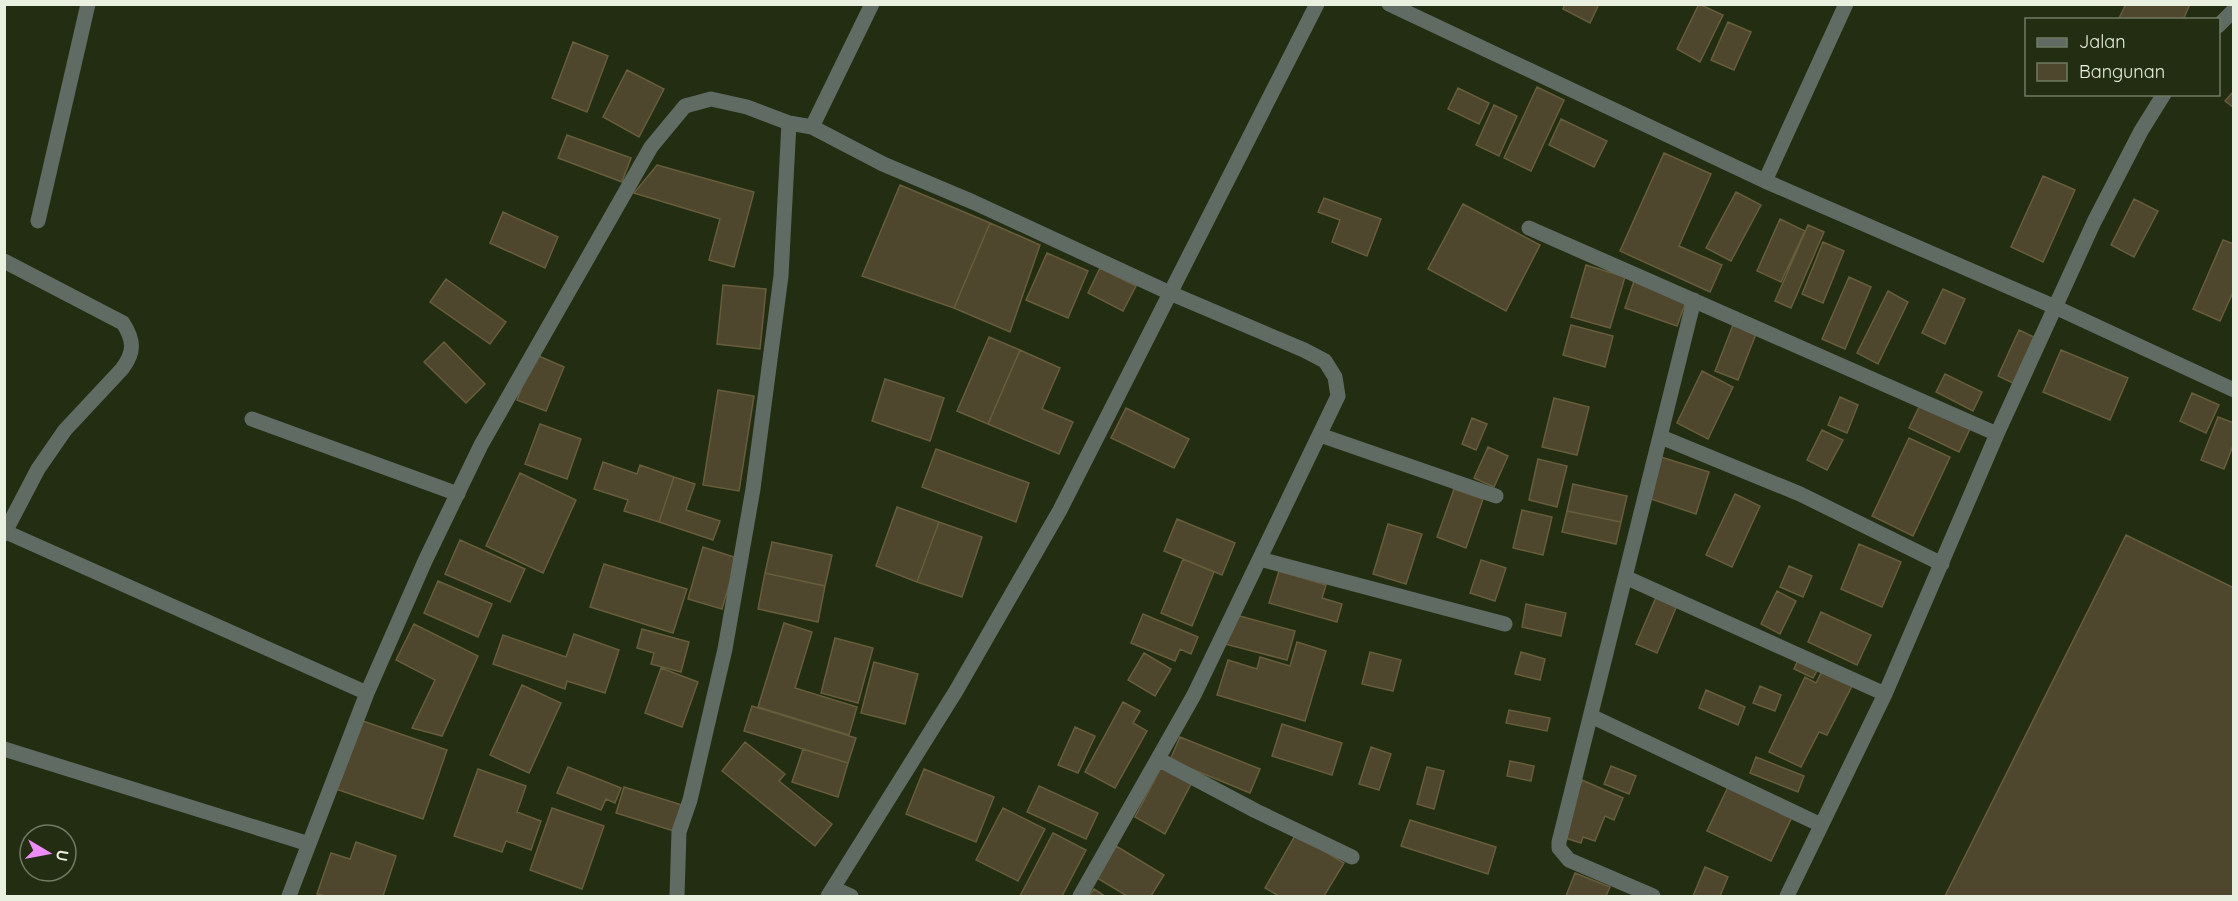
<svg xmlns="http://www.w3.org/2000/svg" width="2238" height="901" font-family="Quicksand,sans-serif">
  <rect width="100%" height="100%" fill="#232d11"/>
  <path fill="#4f472d" stroke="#665d3d" stroke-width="1.5" d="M1565,4H1599L1590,23L1563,9Z
    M1699,4L1723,15L1700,62L1677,49Z
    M2126,4H2190L2183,20H2118Z
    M1728,22L1751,32L1734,70L1711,60Z
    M573,42L608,56L587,112L552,98Z
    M627,70L664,89L639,137L603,117Z
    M1537,87L1564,100L1531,171L1504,158Z
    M1458,88L1489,103L1479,124L1448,109Z
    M2234,91V108L2225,101Z
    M1494,105L1517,116L1499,156L1476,145Z
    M1561,119L1607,141L1594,167L1549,145Z
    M567,135L631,158L622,182L558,158Z
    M1664,153L1711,174L1679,246L1722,265L1710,292L1620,251Z
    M657,165L754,192L734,267L709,260L720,219L634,193Z
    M2043,176L2075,190L2043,262L2011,247Z
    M900,185L990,223L954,308L862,276Z
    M1736,192L1761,205L1731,261L1706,248Z
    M1324,198L1381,219L1367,256L1332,242L1340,220L1318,212Z
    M2134,199L2158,211L2134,257L2111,245Z
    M1463,204L1540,245L1506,311L1428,269Z
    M503,212L558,237L545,268L490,243Z
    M1780,219L1805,231L1781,282L1757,271Z
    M990,223L1040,245L1010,332L954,308Z
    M1808,225L1824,232L1791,308L1775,301Z
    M2223,240L2234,244V290L2220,321L2193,309Z
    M1823,242L1844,251L1823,303L1802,294Z
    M1047,253L1088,271L1068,318L1026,300Z
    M1586,265L1625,277L1610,328L1571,317Z
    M1100,268L1136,286L1123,311L1088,293Z
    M1849,277L1871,287L1845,349L1822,339Z
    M446,279L506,322L490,344L430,302Z
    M1634,281L1687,299L1677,326L1625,308Z
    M723,285L766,289L760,349L717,344Z
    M1943,289L1965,299L1945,344L1922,333Z
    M1888,291L1908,302L1878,364L1857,353Z
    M1571,325L1613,336L1605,367L1563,355Z
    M1733,325L1756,334L1738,380L1715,371Z
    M2019,330L2038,339L2017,385L1998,376Z
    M989,337L1020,350L988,424L957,411Z
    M444,342L485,384L466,403L424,362Z
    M1020,350L1060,368L1042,409L1073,422L1059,454L988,424Z
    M2061,350L2128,378L2110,420L2043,392Z
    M534,354L564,367L546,411L517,400Z
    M1702,371L1733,387L1708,439L1677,423Z
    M1945,374L1982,392L1973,411L1936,392Z
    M885,379L944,398L930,441L872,421Z
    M718,390L754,396L739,491L703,485Z
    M2192,393L2219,405L2206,433L2180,421Z
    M1840,397L1858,405L1847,433L1828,425Z
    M1554,398L1589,407L1577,455L1542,447Z
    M1920,405L1970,429L1959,452L1909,428Z
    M1126,408L1189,439L1174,468L1111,438Z
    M2218,417L2234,423V443L2224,469L2201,460Z
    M1472,418L1487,424L1476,450L1462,444Z
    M540,424L581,439L567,479L525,464Z
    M1822,430L1843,440L1827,470L1807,460Z
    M1909,438L1950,457L1913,536L1872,516Z
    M1488,447L1508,456L1494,487L1474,478Z
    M936,449L1029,483L1016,522L922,487Z
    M1661,457L1709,472L1696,514L1648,498Z
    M1538,459L1567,466L1557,507L1529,500Z
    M603,462L637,474L640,465L674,477L659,522L624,511L628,500L594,489Z
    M520,473L576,500L543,573L486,546Z
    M674,477L695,484L686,510L720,521L713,540L659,522Z
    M1573,484L1627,496L1621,522L1567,511Z
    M1454,489L1483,499L1466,548L1437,537Z
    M1735,494L1760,506L1732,567L1706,555Z
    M897,507L939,522L917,582L876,566Z
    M1522,510L1552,517L1543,555L1513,548Z
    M1567,511L1621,522L1616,544L1562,532Z
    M1177,519L1235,543L1222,575L1164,551Z
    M939,522L982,537L962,597L917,582Z
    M1388,524L1422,534L1406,584L1373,574Z
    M2126,535L2234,588V896H1945Z
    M460,540L525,569L510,602L445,574Z
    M772,542L832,555L825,586L765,573Z
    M1859,544L1901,562L1882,607L1841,589Z
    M703,547L737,558L722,609L688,599Z
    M1183,559L1214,572L1192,626L1161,613Z
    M1481,560L1506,568L1495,601L1470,593Z
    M604,564L687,589L673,633L590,607Z
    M1789,566L1812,576L1803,597L1780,587Z
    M1279,571L1326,585L1322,598L1342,604L1337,622L1269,603Z
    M765,573L825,586L818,622L758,609Z
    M438,581L492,604L478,637L424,613Z
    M1777,591L1796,601L1780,634L1761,624Z
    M1657,595L1678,603L1657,653L1636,644Z
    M1526,604L1566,613L1561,636L1522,627Z
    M1821,612L1871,635L1857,665L1808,642Z
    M1143,614L1198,637L1191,654L1180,649L1175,661L1131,643Z
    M1236,615L1295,631L1287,660L1225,644Z
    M784,623L812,632L795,688L857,707L849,735L758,707Z
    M414,624L478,656L442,736L412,728L435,680L396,660Z
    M642,629L689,642L681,672L651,664L654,653L637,648Z
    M574,634L619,650L605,693L567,681L565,689L493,664L503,635L566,657Z
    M835,638L873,648L858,703L821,693Z
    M1297,642L1326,651L1305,721L1217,695L1228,660L1257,669L1260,657L1290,666Z
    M1370,652L1401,660L1393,691L1362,684Z
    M1521,652L1545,659L1540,680L1515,674Z
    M1144,653L1171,669L1155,696L1128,680Z
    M1799,658L1819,667L1813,678L1794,669Z
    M874,662L918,674L905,724L861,713Z
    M661,668L698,682L682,727L645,713Z
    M1822,671L1852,686L1827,735L1819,732L1801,767L1769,752L1805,677L1816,683Z
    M522,685L561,703L529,773L490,755Z
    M1760,686L1781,695L1775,711L1753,703Z
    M1706,690L1745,707L1738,725L1699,708Z
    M1123,702L1140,711L1133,723L1147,731L1115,788L1085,772Z
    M752,706L856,738L848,763L744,731Z
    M1509,710L1550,718L1547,731L1506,723Z
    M360,720L447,750L423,819L336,789Z
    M1282,724L1342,743L1332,775L1272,756Z
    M1075,727L1095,736L1078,773L1058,765Z
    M1180,737L1260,769L1250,793L1170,760Z
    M745,742L785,774L779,781L832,824L815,846L722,771Z
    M1371,747L1391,754L1379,790L1359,784Z
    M803,749L848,763L838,797L792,782Z
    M1756,757L1804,776L1798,792L1750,773Z
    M1510,761L1534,766L1531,781L1507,776Z
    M1162,766L1192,782L1165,834L1135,817Z
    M1611,766L1636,776L1629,794L1604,784Z
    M568,767L621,788L615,803L606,799L601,810L557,793Z
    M1427,767L1444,771L1434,809L1417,804Z
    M478,769L526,786L517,812L541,821L531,850L506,841L502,852L454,836Z
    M924,769L994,797L976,842L906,814Z
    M1582,780L1623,798L1614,820L1605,816L1595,841L1583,837L1581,843L1562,837Z
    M1039,786L1098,813L1086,839L1027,812Z
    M624,787L682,805L674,831L616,813Z
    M1728,787L1792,817L1771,861L1707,831Z
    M552,808L604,826L582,889L530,870Z
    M1003,808L1045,829L1018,881L976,860Z
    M1410,820L1496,847L1488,874L1401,846Z
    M1053,833L1086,850L1062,896H1020Z
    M1296,834L1344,863L1324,896H1279L1265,888Z
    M356,842L396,856L383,896H326L317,894L331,853L350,859Z
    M1116,846L1164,875L1151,896H1127L1097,878Z
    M1705,867L1728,877L1720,896H1693Z
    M1575,873L1610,887L1606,896H1566Z
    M1094,889L1105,896H1089Z"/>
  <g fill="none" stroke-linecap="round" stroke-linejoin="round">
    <path stroke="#606b64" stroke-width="15" d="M1389,4L1765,181L2055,307L2234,390
      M2218,26L2234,10
      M812,127L872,4
      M1765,181L1846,4
      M38,221L88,4
      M1529,228L1997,434
      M4,261L123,323C134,340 135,352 122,369L65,430L38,469L4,534
      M252,419L458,494
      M1320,435L1496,496
      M1661,437L1800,494L1942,564
      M6,532L367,693
      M1260,559L1505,624
      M1625,577L1885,694
      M1591,716L1821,825
      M4,749L309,844
      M1158,759L1256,811L1352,857
      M833,888L851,896
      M289,896L367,693L425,561L481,445L651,147L685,106L711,99L747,107L789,123L812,127L883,164L973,202L1170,293L1304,350L1325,361L1335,377L1338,396L1194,695L1080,896
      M677,896L679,832L690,800L725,649L753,489L781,276L789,123
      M828,896L956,691L1060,510L1317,4
      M1653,896L1569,860L1559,848V842L1694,300
      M1787,896L1885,694L1997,434L2094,222L2141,131L2164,94"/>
  </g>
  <rect width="2238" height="901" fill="none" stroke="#e9f0df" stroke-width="12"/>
  <rect x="2025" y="18" width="195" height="78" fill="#232d11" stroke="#727b63" stroke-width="1.5"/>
  <rect x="2037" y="38" width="30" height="9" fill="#606b64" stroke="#727b63" stroke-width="1.5"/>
  <text x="2079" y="48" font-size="18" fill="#e9f0df">Jalan</text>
  <rect x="2037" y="63" width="30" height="18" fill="#4f472d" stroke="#727b63" stroke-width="1.5"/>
  <text x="2079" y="78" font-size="18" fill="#e9f0df">Bangunan</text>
  <g transform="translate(48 853) rotate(100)"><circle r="28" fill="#232d11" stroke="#727b63" stroke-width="1.5"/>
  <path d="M0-4.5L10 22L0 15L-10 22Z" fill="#ed8cfa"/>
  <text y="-9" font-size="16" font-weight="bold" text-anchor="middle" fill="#e9f0df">U</text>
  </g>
</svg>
